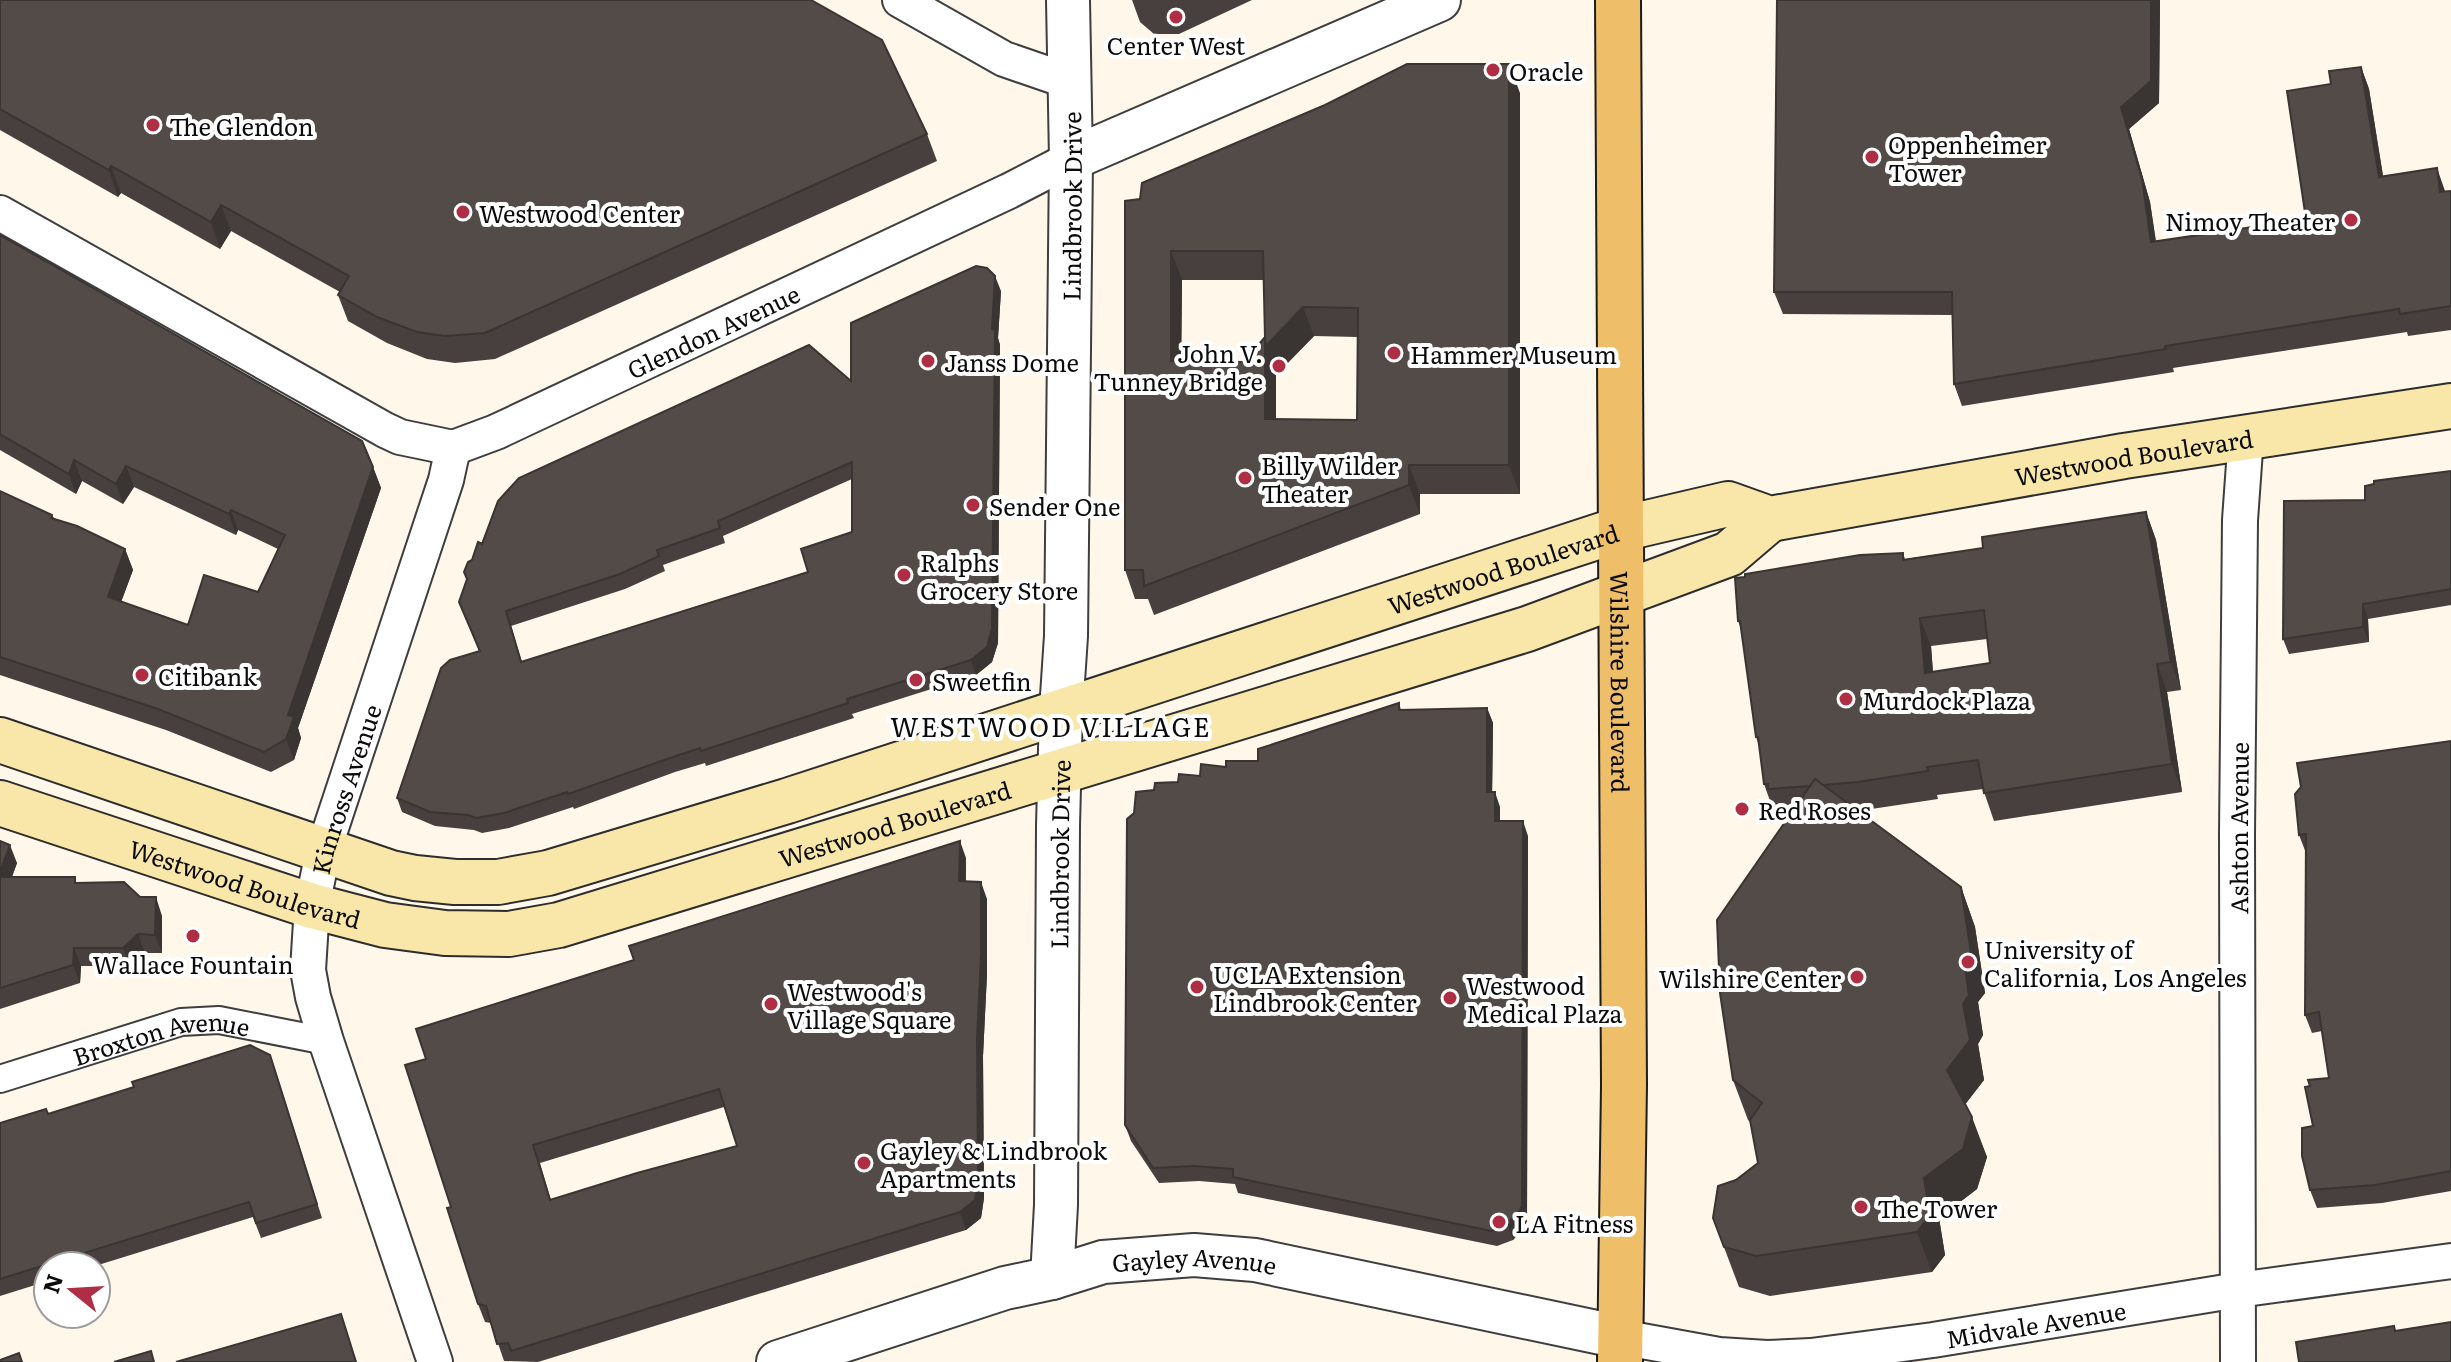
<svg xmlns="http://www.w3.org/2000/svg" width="2451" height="1362" font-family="Literata,serif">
  <rect width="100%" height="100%" fill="#fef7ea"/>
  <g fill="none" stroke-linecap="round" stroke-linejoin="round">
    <g stroke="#3e3e3e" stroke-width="30">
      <g id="pedestrian">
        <path id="s1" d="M0,1079L181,1022L219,1020L326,1041"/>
      </g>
    </g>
    <g stroke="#3e3e3e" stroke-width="38">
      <g id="minor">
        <path d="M900,0L1004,59L1068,81"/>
        <path id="s2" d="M0,213L385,430L400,437L453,448L496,432L1009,191L1071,159"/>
        <path id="s3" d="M1620,1337L1719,1355L1767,1358L1811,1356L1933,1340L2238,1290L2451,1261"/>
        <path id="s4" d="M435,1362L326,1041L313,997L308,970L312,906L323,852L446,480L453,448"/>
        <path id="s5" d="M2238,1362L2237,835L2240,520L2246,436"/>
      </g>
    </g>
    <g stroke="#3e3e3e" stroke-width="46">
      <g id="tertiary">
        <path d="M1071,159L1439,0"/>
        <path id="s6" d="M1052,1278L1056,1205L1058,826L1061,711L1066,636L1071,159L1068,0"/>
        <path id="s7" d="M778,1362L1005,1288L1052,1278L1103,1262L1194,1255L1255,1260L1620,1337"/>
      </g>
    </g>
    <g stroke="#2d2d2d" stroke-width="48">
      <g id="secondary">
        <path id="s8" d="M0,740L391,873L415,878L455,882H498L548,873L787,801L1621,529L1728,504L1770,519L2124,456L2451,406"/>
        <path id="s9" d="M0,803L312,906L385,925L445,933L509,934L559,925L1527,629L1729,554L1770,519"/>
      </g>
    </g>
    <g stroke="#1c1c1c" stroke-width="48">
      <g id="primary">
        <path id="s10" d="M1618,0L1624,1085L1620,1362"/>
      </g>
    </g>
    <use href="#pedestrian" stroke="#fff" stroke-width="26"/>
    <use href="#minor" stroke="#fff" stroke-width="34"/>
    <use href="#tertiary" stroke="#fff" stroke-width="42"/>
    <use href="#secondary" stroke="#f9e7aa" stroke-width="44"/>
    <use href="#primary" stroke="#efbe69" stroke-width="44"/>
  </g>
  <path fill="#47403e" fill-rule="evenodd" d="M0,0L927,134L937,161L495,359L455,363L427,359L387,343L348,321L338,295L340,292L231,231L220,249L121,193L118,197L0,130Z
    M1132,0H1252L1179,34H1154L1140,22Z
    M1777,0H2160L2159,103L2129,129L2150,202L2156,241L2306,219L2331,84L2361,67L2369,89L2383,177L2445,192L2451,191V330L2408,336L2407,332L2173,368L2174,372L1962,406L1954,384L1952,315L1783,314L1774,292Z
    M1520,93V494H1420V514L1154,615L1148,599H1135L1125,570L1140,199ZM1182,280H1264L1265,337L1244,362L1181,361ZM1314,336L1357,337V420L1276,419V374V375Z
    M0,235L373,467L381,488L298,728L301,738L294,760L271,772L166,730L0,675V491L52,515L54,518L125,549L133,570L121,602L188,625L258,592L278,549L238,530L236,535L134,487L123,504L82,481L76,494L0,450Z
    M1001,291L998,338L1000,345L998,643L992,662L976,675L852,714L854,718L706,766L705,763L675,772L574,809L573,807L509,828L482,833L474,830L435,826L402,812L397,798L479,651L459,602L467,580L472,560L482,544L851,381ZM852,479V532L808,572L522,662L511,626L625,589L665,571L663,565L725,543L723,536Z
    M2451,471V605L2368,619L2369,642L2289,654L2283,639L2365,500Z
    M2146,512L2156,540L2181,690L2167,692L2182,792L1994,821L1983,789L1937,795L1938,799L1858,811L1961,887L1975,927L1985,993L1978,1002L1983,1035L1978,1044L1984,1080L1965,1104L1987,1157L1977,1189L1939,1218L1945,1255L1932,1272L1770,1296L1739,1287L1713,1218L1736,1180L1758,1163L1751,1123L1748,1120L1733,1080L1789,816L1778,817L1776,812H1774L1764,784L1760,748L1756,737L1742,631L1738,621L1903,553L1905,559L1983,548ZM1987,639L1990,663L1933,672L1931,646Z
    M1399,703L1401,710L1487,708L1493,723L1492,792L1500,807V821L1528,836L1527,1221L1524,1227L1513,1240L1497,1246L1238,1193L1235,1184L1199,1181L1159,1183L1131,1141L1125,1125L1134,813L1154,790L1258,761Z
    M2451,741V1191L2382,1203L2317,1208L2310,1190L2313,1126L2310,1086L2329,1078L2322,1031L2312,1033L2305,1015L2306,853L2299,835Z
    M0,841L17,863L12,877L78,883L140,897L162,916V953H145L130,966H81L80,983L0,1009Z
    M966,858V881L987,899V974L983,1056L984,1198L981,1218L966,1230L538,1362L504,1361L491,1323L485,1322L478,1304L451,1207L426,1059ZM724,1107L737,1146L551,1200L540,1163Z
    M275,1069L322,1218L261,1238L253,1217L95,1266H48V1281L0,1296V1123Z"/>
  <path fill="#3a3432" d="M2151,0H2160L2159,103L2129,129L2150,202L2159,265L2151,242L2121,107Z
    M1509,64L1520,93V494L1509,465Z
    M2361,67L2369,89L2387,200L2379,177Z
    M111,166L121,193L118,197L109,170Z
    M2437,168L2445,191L2449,215L2440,192Z
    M221,205L231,231L220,249L211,222Z
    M1171,251L1182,280L1181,390L1171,361Z
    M995,276L1001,291L998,338L1000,345L998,643L992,662L976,675L971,660Z
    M1303,307L1314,336L1276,375V374V448L1265,419V338Z
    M74,460L82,481L76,494L69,474Z
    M1409,465L1420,494V514L1409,485Z
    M126,466L134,487L123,504L116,484Z
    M373,467L381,488L298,728L301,738L294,760L286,739L288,715Z
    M231,510L238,530L236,535L229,514Z
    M2146,512L2156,540L2181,690L2171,662Z
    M125,549L133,570L115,618L108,597Z
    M2363,604L2368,619L2369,642L2363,627Z
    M1920,618L1931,646L1935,701L1925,673Z
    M2157,664L2167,692L2182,792L2172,764Z
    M1487,708L1493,723L1492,807L1487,792Z
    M1495,792L1500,807V836L1495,821Z
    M1523,821L1528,836L1527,1221L1524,1227L1513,1240L1507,1224Z
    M960,841L966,858L965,899L959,881Z
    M10,845L17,863L5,895L0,882V872Z
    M981,882L987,899V974L983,1056L984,1198L981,1218L966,1230L960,1212L977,1038Z
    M1961,887L1975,927L1985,993L1978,1002L1983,1035L1978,1044L1984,1080L1961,1110L1947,1070L1963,1004Z
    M156,897L162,916V953L155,935Z
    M138,934L145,953L130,966L123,948Z
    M74,948L81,966L80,983L73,965Z
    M1972,1117L1987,1157L1977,1189L1939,1218L1945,1255L1932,1272L1917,1232L1924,1178Z"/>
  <path fill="#534b48" stroke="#3a3432" stroke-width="2" fill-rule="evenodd" d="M0,0H811L882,40L927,134L485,333L445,336L417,332L377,317L338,295L349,276L221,205L211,222L111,166L109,170L0,109Z
    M1777,0H2151V81L2121,107L2142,179L2151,242L2306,219L2287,91L2331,84L2329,71L2361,67L2379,177L2437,168L2440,192L2451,191V306L2400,314L2399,309L2165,346L2166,349L1954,384L1952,292H1774Z
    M1407,64H1509V465H1409V485L1144,586L1143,570H1125V201L1140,199L1142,183L1325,105ZM1171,251H1263L1265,337L1244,362L1171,361ZM1303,307L1358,308L1357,420L1265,419V338L1266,346Z
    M0,235L362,441L373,467L288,715L294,717L286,739L264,752L158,709L0,657V491L52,515L51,518L77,526L125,549L108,597L188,625L204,575L258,592L285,535L231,510L229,514L126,466L116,484L74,460L69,474L0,434Z
    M976,266L987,268L995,276L992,329L995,330L992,628L987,647L971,660L847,699L848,703L701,751L700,748L670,758L568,794L567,792L504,813L476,818L468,815L430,812L397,798L441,668L450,660L480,651L459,602L467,579L464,572L468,562L472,560L478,542L482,544L498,501L519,478L809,345L851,381V323ZM852,462V532L801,549L808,572L521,662L506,611L620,574L659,556L657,550L720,528L718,521Z
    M2451,471V589L2363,604V627L2283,639L2284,501L2365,500V486L2374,484V481Z
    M2146,512L2171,662L2157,664L2172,764L1984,793L1978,760L1927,767L1928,771L1858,782L1823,785L1815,779L1810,786L1768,789V784H1764L1758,737H1756L1740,621H1738L1735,578L1745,577V574L1860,555L1903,553V560L1983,548L1982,537ZM1984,610L1990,663L1925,673L1920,618Z
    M1399,703V710L1487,708V792H1495V821H1523L1522,1206L1519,1212L1507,1224L1491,1231L1233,1177V1169L1194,1166L1153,1168L1125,1125L1127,819L1134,813L1136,792L1154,790L1155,783L1178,782L1179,774L1200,776L1201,764L1226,767V761H1258V749Z
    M2451,741V1171L2375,1185L2310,1190L2302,1156V1128L2313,1126L2305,1087L2310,1086L2308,1080L2329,1078L2319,1012L2305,1015L2306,834L2299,835L2295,794L2301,787L2297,763Z
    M1815,779L1961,887L1971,953L1964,962L1969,995L1963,1004L1970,1040L1947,1070L1972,1117L1963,1149L1924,1178L1930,1215L1917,1232L1756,1256L1724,1247L1713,1218L1718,1186L1736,1180L1758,1163L1750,1120L1762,1103L1733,1080L1720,993L1717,920Z
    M0,841L10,845L0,872Z
    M960,841L959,881L981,882V956L977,1038L978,1180L975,1200L960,1212L511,1351L508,1343L497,1344L486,1306L478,1304L447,1208L451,1207L405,1065L426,1059L416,1029L634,960L629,946ZM719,1089L737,1146L637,1173L550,1200L533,1145Z
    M0,877H75V883L124,882L140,897H156L155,935L138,934L123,948H74L73,965L0,988Z
    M250,1045L270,1055L317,1204L256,1223L249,1202L0,1279V1123L46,1109L48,1114L134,1087L132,1082Z
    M341,1314L356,1362H176Z
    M2451,1322V1362H2299L2296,1342L2394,1326L2395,1331Z
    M151,1351L154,1362H114Z
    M19,1353L22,1362H0V1360Z"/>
  <g fill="#b02e44" stroke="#fff" stroke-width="3">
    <circle cx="1176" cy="17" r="8"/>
    <circle cx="1493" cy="70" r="8"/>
    <circle cx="153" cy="125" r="8"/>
    <circle cx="1872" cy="157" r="8"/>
    <circle cx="463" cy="212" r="8"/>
    <circle cx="2351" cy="220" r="8"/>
    <circle cx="1394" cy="353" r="8"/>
    <circle cx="928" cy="361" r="8"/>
    <circle cx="1279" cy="366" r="8"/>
    <circle cx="1245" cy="478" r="8"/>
    <circle cx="973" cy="505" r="8"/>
    <circle cx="904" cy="575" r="8"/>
    <circle cx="142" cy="675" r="8"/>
    <circle cx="916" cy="680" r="8"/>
    <circle cx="1846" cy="699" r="8"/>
    <circle cx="1742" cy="809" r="8"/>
    <circle cx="193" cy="936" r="8"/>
    <circle cx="1968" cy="962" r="8"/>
    <circle cx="1857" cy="977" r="8"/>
    <circle cx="1197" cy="987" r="8"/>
    <circle cx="1450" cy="998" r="8"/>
    <circle cx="771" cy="1004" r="8"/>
    <circle cx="864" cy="1163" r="8"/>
    <circle cx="1861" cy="1207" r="8"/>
    <circle cx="1499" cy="1222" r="8"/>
  </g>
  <g text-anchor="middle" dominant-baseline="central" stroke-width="8" stroke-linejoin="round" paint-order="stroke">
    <g font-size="24" fill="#0b0b0b" stroke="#fff" text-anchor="start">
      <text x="1176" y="44" text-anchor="middle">Center West</text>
      <text x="1509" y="70">Oracle</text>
      <text x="169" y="125">The Glendon</text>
      <text x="1888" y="143">Oppenheimer<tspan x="1888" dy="28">Tower</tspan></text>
      <text x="479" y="212">Westwood Center</text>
      <text x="2335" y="220" text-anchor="end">Nimoy Theater</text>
      <text x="1263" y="352" text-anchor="end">John V.<tspan x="1263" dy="28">Tunney Bridge</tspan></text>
      <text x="1410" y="353">Hammer Museum</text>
      <text x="944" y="361">Janss Dome</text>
      <text x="1261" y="464">Billy Wilder<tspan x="1261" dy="28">Theater</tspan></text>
      <text x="989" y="505">Sender One</text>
      <text x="920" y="561">Ralphs<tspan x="920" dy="28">Grocery Store</tspan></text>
      <text x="158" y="675">Citibank</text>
      <text x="932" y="680">Sweetfin</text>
      <text x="1862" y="699">Murdock Plaza</text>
      <text x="1758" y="809">Red Roses</text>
      <text x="1984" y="948">University of<tspan x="1984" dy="28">California, Los Angeles</tspan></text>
      <text x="193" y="963" text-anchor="middle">Wallace Fountain</text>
      <text x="1213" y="973">UCLA Extension<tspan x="1213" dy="28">Lindbrook Center</tspan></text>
      <text x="1841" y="977" text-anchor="end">Wilshire Center</text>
      <text x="1466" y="984">Westwood<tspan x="1466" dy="28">Medical Plaza</tspan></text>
      <text x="787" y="990">Westwood's<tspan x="787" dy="28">Village Square</tspan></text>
      <text x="880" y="1149">Gayley &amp; Lindbrook<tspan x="880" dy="28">Apartments</tspan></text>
      <text x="1877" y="1207">The Tower</text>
      <text x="1515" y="1222">LA Fitness</text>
    </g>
    <g font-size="24" fill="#0b0b0b" stroke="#fff">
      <text stroke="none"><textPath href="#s6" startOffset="1072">Lindbrook Drive</textPath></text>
      <text stroke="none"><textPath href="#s2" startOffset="798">Glendon Avenue</textPath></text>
      <text stroke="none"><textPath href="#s8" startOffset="2222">Westwood Boulevard</textPath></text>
      <text stroke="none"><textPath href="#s8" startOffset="1574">Westwood Boulevard</textPath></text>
      <text stroke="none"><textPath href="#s10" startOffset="682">Wilshire Boulevard</textPath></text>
      <text stroke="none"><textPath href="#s4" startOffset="598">Kinross Avenue</textPath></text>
      <text stroke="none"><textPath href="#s9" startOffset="930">Westwood Boulevard</textPath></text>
      <text stroke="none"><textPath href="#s5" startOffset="534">Ashton Avenue</textPath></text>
      <text stroke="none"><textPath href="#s6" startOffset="424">Lindbrook Drive</textPath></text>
      <text stroke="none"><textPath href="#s9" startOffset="258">Westwood Boulevard</textPath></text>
      <text stroke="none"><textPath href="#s1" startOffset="168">Broxton Avenue</textPath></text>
      <text stroke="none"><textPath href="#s7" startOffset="432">Gayley Avenue</textPath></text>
      <text stroke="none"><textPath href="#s3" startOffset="420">Midvale Avenue</textPath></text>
    </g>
    <g font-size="26" letter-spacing="2" fill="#0b0b0b" stroke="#fff">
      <text x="1051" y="725">WESTWOOD VILLAGE</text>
    </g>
  </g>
  <g transform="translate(72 1290) rotate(288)"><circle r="38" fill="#ffffff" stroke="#9d9d9d" stroke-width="2"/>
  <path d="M0-6L14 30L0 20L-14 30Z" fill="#b02e44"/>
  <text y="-12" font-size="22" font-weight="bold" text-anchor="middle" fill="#0b0b0b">N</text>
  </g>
</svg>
